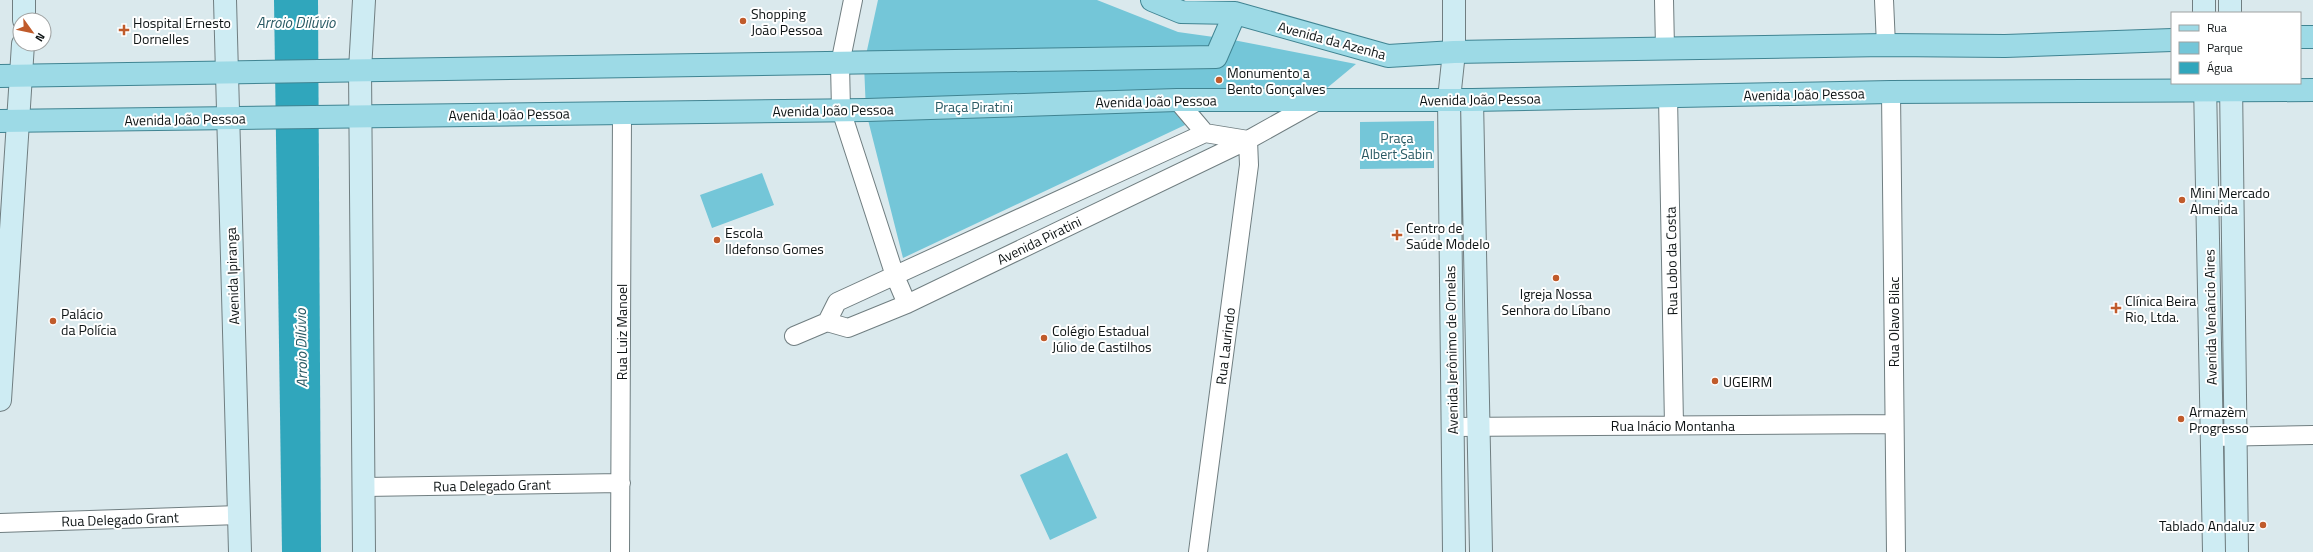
<svg xmlns="http://www.w3.org/2000/svg" width="2313" height="552" font-family="'Titillium Web',sans-serif">
  <rect width="100%" height="100%" fill="#dae9ed"/>
  <path fill="#74c6d8" d="M878,0H1097L1178,32L1228,39L1356,64L1327,88L1174,90L1185,125L903,258L866,112L864,64Z
    M1434,121V168L1360,169V122Z
    M762,173L774,205L712,228L700,195Z
    M1067,453L1097,518L1050,540L1020,475Z"/>
  <path fill="#30a6bc" d="M274,0H318L321,552H282Z"/>
  <g fill="none" stroke-linecap="round" stroke-linejoin="round">
    <g stroke="#707e81" stroke-width="20">
      <path id="street" d="M853,0L840,64L841,110L895,276L907,304
        M1664,0L1665,48
        M1884,0L1886,45
        M1891,92L1896,552
        M1668,96L1674,425
        M1177,100L1205,133L1248,140L1318,101
        M827,322L837,302L1205,133
        M794,336L827,322L848,328L907,304L1248,140L1249,165L1198,552
        M1452,427L1894,424
        M2212,437L2313,435
        M364,487L621,483
        M0,523L239,515
        M620,552L622,113"/>
    </g>
    <g stroke="#707e81" stroke-width="24">
      <path id="secondary" d="M225,0L240,552
        M364,0L360,70L364,552
        M1454,0V52L1449,99L1454,552
        M2230,0V13
        M2204,13V0
        M24,20V0
        M2205,83L2214,552
        M2231,83L2237,552
        M1472,100L1481,552
        M0,400L23,44"/>
    </g>
    <g stroke="#408492" stroke-width="24">
      <path id="primary" d="M1152,0L1181,12L1235,13L1388,56L1454,52L1886,45L2005,46L2172,40
        M2300,37H2313
        M0,76L1216,57L1235,13
        M0,121L867,110L1177,100H1472L1891,92L2313,90"/>
    </g>
    <use href="#street" stroke="#fff" stroke-width="18"/>
    <use href="#secondary" stroke="#ceecf3" stroke-width="22"/>
    <use href="#primary" stroke="#9ddae6" stroke-width="22"/>
  </g>
  <g fill="#c05b2b" stroke="#fff" stroke-width="1.5">
    <circle cx="743" cy="21" r="4"/>
    <path d="M122 24h4v4h4v4h-4v4h-4v-4h-4v-4h4z"/>
    <circle cx="1219" cy="80" r="4"/>
    <circle cx="2182" cy="200" r="4"/>
    <path d="M1395 229h4v4h4v4h-4v4h-4v-4h-4v-4h4z"/>
    <circle cx="717" cy="240" r="4"/>
    <circle cx="1556" cy="278" r="4"/>
    <path d="M2114 302h4v4h4v4h-4v4h-4v-4h-4v-4h4z"/>
    <circle cx="53" cy="321" r="4"/>
    <circle cx="1044" cy="338" r="4"/>
    <circle cx="1715" cy="381" r="4"/>
    <circle cx="2181" cy="419" r="4"/>
    <circle cx="2263" cy="525" r="4"/>
  </g>
  <g text-anchor="middle" dominant-baseline="central" stroke-width="4" stroke-linejoin="round" paint-order="stroke">
    <g font-size="14" fill="#0d1314" stroke="#fff" text-anchor="start">
      <text x="751" y="13">Shopping<tspan x="751" dy="16">João Pessoa</tspan></text>
      <text x="133" y="22">Hospital Ernesto<tspan x="133" dy="16">Dornelles</tspan></text>
      <text x="1227" y="72">Monumento a<tspan x="1227" dy="16">Bento Gonçalves</tspan></text>
      <text x="2190" y="192">Mini Mercado<tspan x="2190" dy="16">Almeida</tspan></text>
      <text x="1406" y="227">Centro de<tspan x="1406" dy="16">Saúde Modelo</tspan></text>
      <text x="725" y="232">Escola<tspan x="725" dy="16">Ildefonso Gomes</tspan></text>
      <text x="1556" y="293" text-anchor="middle">Igreja Nossa<tspan x="1556" dy="16">Senhora do Líbano</tspan></text>
      <text x="2125" y="300">Clínica Beira<tspan x="2125" dy="16">Rio, Ltda.</tspan></text>
      <text x="61" y="313">Palácio<tspan x="61" dy="16">da Polícia</tspan></text>
      <text x="1052" y="330">Colégio Estadual<tspan x="1052" dy="16">Júlio de Castilhos</tspan></text>
      <text x="1723" y="381">UGEIRM</text>
      <text x="2189" y="411">Armazèm<tspan x="2189" dy="16">Progresso</tspan></text>
      <text x="2255" y="525" text-anchor="end">Tablado Andaluz</text>
    </g>
    <g font-size="14" fill="#0d1314" stroke="#fff">
      <text transform="translate(1332 40) rotate(15)">Avenida da Azenha</text>
      <text transform="translate(1804 94) rotate(-1)">Avenida João Pessoa</text>
      <text transform="translate(1480 99) rotate(-1)">Avenida João Pessoa</text>
      <text transform="translate(1156 101) rotate(-1)">Avenida João Pessoa</text>
      <text transform="translate(833 110) rotate(-1)">Avenida João Pessoa</text>
      <text transform="translate(509 114) rotate(-1)">Avenida João Pessoa</text>
      <text transform="translate(185 119) rotate(-1)">Avenida João Pessoa</text>
      <text transform="translate(1039 240) rotate(-26)">Avenida Piratini</text>
      <text transform="translate(1671 261) rotate(-91)">Rua Lobo da Costa</text>
      <text transform="translate(232 276) rotate(-92)">Avenida Ipiranga</text>
      <text transform="translate(2210 317) rotate(-91)">Avenida Venâncio Aires</text>
      <text transform="translate(1893 322) rotate(-90)">Rua Olavo Bilac</text>
      <text transform="translate(621 332) rotate(-90)">Rua Luiz Manoel</text>
      <text transform="translate(1225 346) rotate(-83)">Rua Laurindo</text>
      <text transform="translate(1451 350) rotate(-91)">Avenida Jerônimo de Ornelas</text>
      <text x="1673" y="425">Rua Inácio Montanha</text>
      <text transform="translate(492 485) rotate(-1)">Rua Delegado Grant</text>
      <text transform="translate(120 519) rotate(-2)">Rua Delegado Grant</text>
    </g>
    <g font-size="14" fill="#2a5a64" stroke="#fff">
      <text x="974" y="106">Praça Piratini</text>
      <text x="1397" y="137">Praça<tspan x="1397" dy="16">Albert Sabin</tspan></text>
    </g>
    <g font-size="15" font-style="italic" fill="#295963" stroke="#fff">
      <text x="296" y="22">Arroio Dilúvio</text>
      <text transform="translate(301 348) rotate(-91)">Arroio Dilúvio</text>
    </g>
  </g>
  <rect x="2171" y="12" width="130" height="72" fill="#ffffff" stroke="#9ea1a1"/>
  <rect x="2179" y="25" width="20" height="6" fill="#9ddae6" stroke="#9ea1a1"/>
  <text x="2207" y="32" font-size="12" fill="#0d1314">Rua</text>
  <rect x="2179" y="42" width="20" height="12" fill="#74c6d8" stroke="#9ea1a1"/>
  <text x="2207" y="52" font-size="12" fill="#0d1314">Parque</text>
  <rect x="2179" y="62" width="20" height="12" fill="#30a6bc" stroke="#9ea1a1"/>
  <text x="2207" y="72" font-size="12" fill="#0d1314">Água</text>
  <g transform="translate(32 32) rotate(123)"><circle r="19" fill="#ffffff" stroke="#9ea1a1"/>
  <path d="M0-3L7 15L0 10L-7 15Z" fill="#c05b2b"/>
  <text y="-6" font-size="11" font-weight="bold" text-anchor="middle" fill="#0d1314">N</text>
  </g>
</svg>
